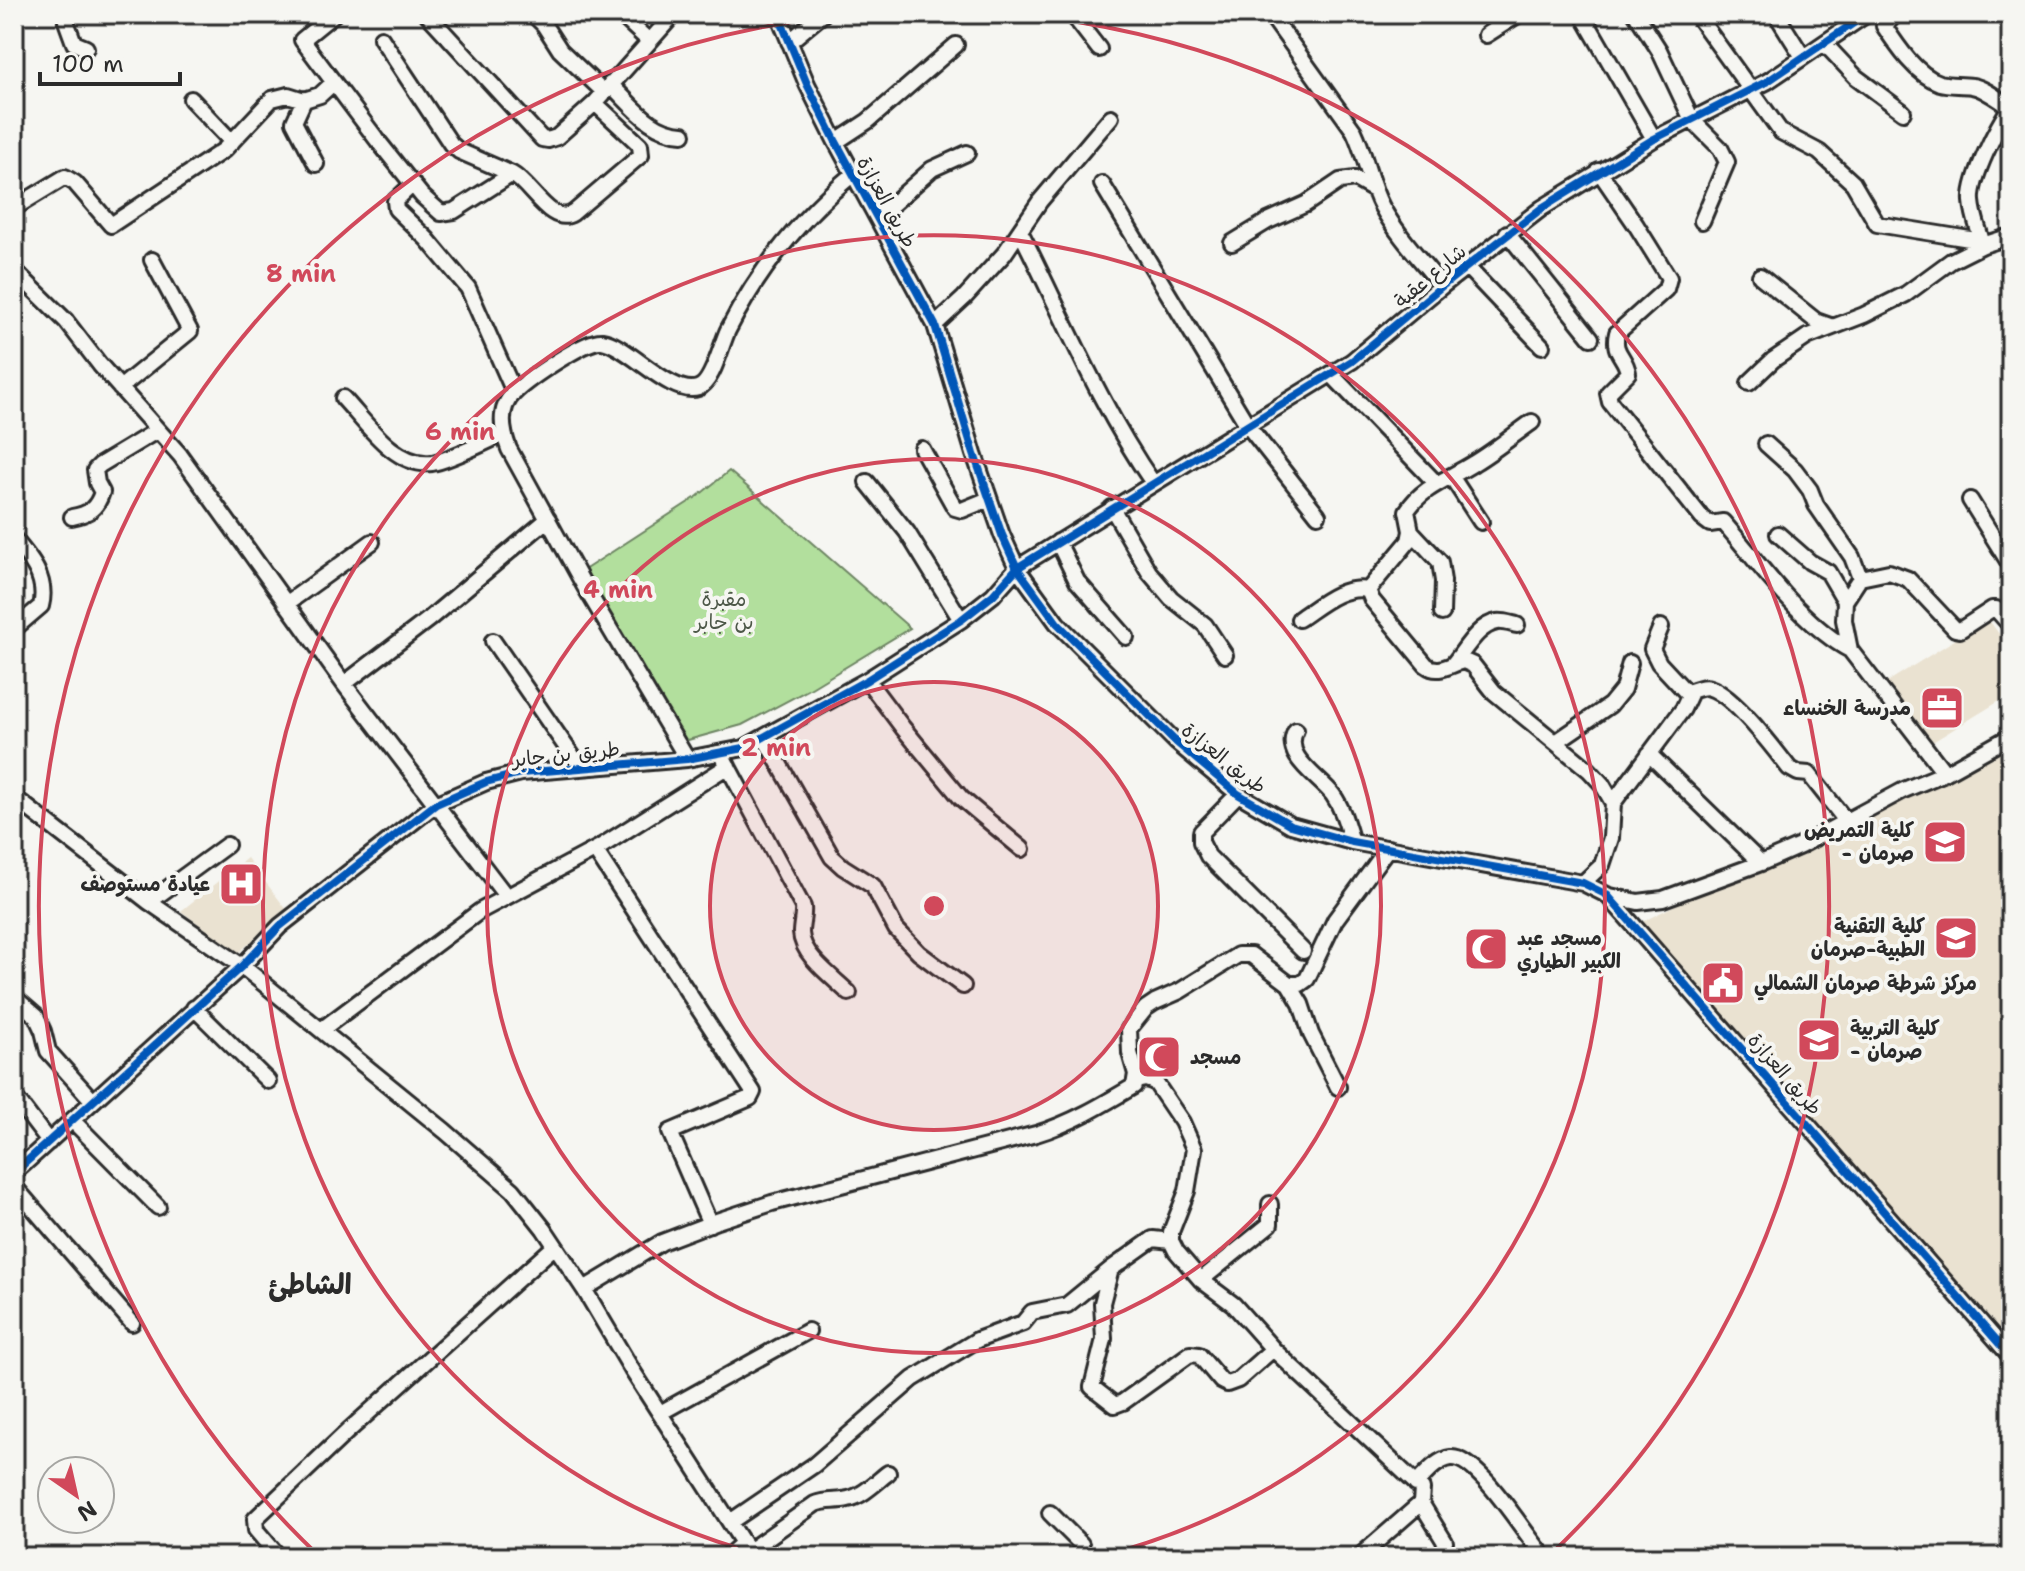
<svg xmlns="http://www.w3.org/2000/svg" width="2025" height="1571" font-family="'Shantell Sans','Playpen Sans Arabic',sans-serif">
  <rect width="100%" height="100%" fill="#f6f6f2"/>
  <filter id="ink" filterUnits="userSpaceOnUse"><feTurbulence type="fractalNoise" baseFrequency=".0125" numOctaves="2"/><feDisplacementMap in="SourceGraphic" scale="16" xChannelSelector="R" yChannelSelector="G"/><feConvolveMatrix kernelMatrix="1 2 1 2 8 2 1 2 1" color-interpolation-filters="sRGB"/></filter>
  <g filter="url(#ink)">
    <path fill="#eae2d1" d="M1988,619L2011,650V694L1931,743L1884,684Z
      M2011,736V1357L1634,926Z
      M247,858L287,910L238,953L181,911Z"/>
    <path fill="#b2df9d" stroke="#6e8564" stroke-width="2" d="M729,471L910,628L808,690L742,725L677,743L578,574L698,496Z"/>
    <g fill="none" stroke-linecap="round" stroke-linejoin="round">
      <g stroke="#2b2b2b" stroke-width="20">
        <path id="minor" d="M67,14L66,21L74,43L86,48
          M334,14L302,40L378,141L422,196L441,213L454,211L512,174C531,184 551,227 573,213L641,155L640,145L595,103
          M533,14L544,25L560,50L604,92
          M620,14L649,41
          M778,14L807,84L836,142L935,325L974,454L1002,535L1017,568L1057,623L1176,742L1238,794L1291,825L1352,842L1583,883L1607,895L2011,1357
          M1072,14L1099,49
          M1270,14L1354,131C1366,156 1369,183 1382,207C1397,235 1422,261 1442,286
          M1582,14L1654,139
          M1636,14L1659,50L1692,120L1720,148L1727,162L1702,221
          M1696,14L1781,132L1819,152L1853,183L1877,224L1982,241
          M1776,14L1803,57
          M1892,14L1891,19L1884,26C1897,46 1916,75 1940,83C1950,86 1961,84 1972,86C1985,88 1999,100 2010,107
          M428,15L542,139L548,140L557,137L595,103L674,14
          M1486,35L1519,14
          M381,38L451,144L459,151L512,174
          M789,42L823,14
          M1824,43L1856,77L1903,112
          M610,84C633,106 651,133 683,134
          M191,99L232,142
          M304,100L294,122L316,164
          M836,142L868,121L956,45
          M1599,171L1636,225L1669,278L1666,289L1617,333C1612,354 1626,356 1628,373L1608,393L1610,402L1702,518L1710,524L1723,522C1759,563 1801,624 1850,650
          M413,184L395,201L396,209L427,239L468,288L514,392
          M1102,184L1248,426L1318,515
          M14,208L65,177L75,183L111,225L224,150L272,99L288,95L304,100L320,95L333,83
          M878,217L932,169L967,153
          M1020,231C1063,316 1099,405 1153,483
          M1507,233L1591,338
          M1232,243L1268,221L1306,204L1340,181L1355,179L1374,190
          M1983,245C1979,230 1973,216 1972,201C1970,179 1998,125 2011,106
          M1466,266L1542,346
          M14,270L66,321L100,365L180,455L344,684L506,896
          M1760,276L1816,321L1833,327
          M935,325L964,298L1004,254L1040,201L1111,117
          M1332,375L1435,482
          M1749,383L1773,360L1807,337L1864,315L1906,294L1951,261L1983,245L2011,236
          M120,388L190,331L152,260
          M343,398C365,421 395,468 432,463C450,460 485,442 503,434
          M1532,422C1512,436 1494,451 1474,463C1449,479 1423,486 1407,511L1411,531L1409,541L1368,590L1372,600L1426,665C1439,675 1450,664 1464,661L1473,665L1494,692L1589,770L1602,784L1613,803L1611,838L1602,865L1583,883
          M1766,444L1795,470L1810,490L1816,505L1852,557L1860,578L1845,601L1844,620L1850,650L1945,773
          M922,449L955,508L962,510L989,499
          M1451,476L1481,522
          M867,482L907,532L961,620
          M1970,500L2011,566
          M1112,508L1149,572L1171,598L1205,625L1225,655
          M72,517C89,514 97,508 102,492L97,483L95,470L100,465L158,430
          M1411,531L1440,562L1443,581L1442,613
          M1778,534L1810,562L1828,572L1845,601
          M14,539C31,559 48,579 41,606L14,629
          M1058,542L1077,581L1126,637
          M1860,578L1889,572L1908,579L1955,629L1960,630L1992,609H1996L2011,626
          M286,604L372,542
          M1299,619C1320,605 1342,585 1368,590
          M1661,627L1652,649L1659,663L1686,692C1695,691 1702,685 1710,688C1733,695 1773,747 1789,768L1798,773L1809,774L1846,821
          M493,641L580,767
          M1454,663C1465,650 1478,625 1497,622C1503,621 1512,624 1517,625
          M867,680L903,728L961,798L1022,849
          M344,684L429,619L548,519
          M1296,730C1281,757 1320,777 1333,795C1343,809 1347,826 1352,842
          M765,739L832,857L843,867L873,886L896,929L919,953L963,986
          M1556,742L1610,705L1623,689L1630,663
          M1649,754L1761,863
          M687,759L585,587L509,449C502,431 498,408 514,393C527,380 586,339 602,341C627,344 671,397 698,388C713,383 721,344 728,330C759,269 800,218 853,174
          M725,761L803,907C804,916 801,924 801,933C802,956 834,978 849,993
          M1238,794L1201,832V842L1208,856L1303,951
          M14,797L149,902L242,966L445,1131L513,1190L544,1229L584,1289L632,1370L743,1543L755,1557
          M1613,803L1683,709L1691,692
          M595,850L753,1092L750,1098L670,1132L710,1224
          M1610,896L1638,902L1663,899L1761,863L1800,846L1904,790L1945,773L2011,736
          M149,902L227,845
          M1289,984L1301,1004L1311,1034L1338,1087
          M14,997L36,1016L43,1031L48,1051L93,1101
          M194,1008L268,1081
          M321,1030L480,911L600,847L728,766
          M1136,1081L1146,1079L1155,1082L1182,1122L1194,1149L1187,1191L1171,1232V1241L1176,1251L1201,1280L1233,1304L1273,1349L1422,1489L1421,1503L1359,1557
          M14,1096L49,1142
          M72,1120L158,1207
          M14,1173L242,966L280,926L436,804L486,782L521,773L687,759L744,748L867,680L961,620L993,595L1017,568L1352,361L1442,286L1542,208L1654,139L1768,81L1867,14
          M14,1186L132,1323
          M1111,1269L1102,1303L1104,1339L1092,1387L1115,1405L1123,1402L1190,1354L1199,1355L1221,1381L1227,1384L1238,1380L1273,1349
          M1201,1280L1270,1224V1204
          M584,1289L662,1242L717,1221L772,1203L1036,1134C1072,1123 1102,1105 1134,1086L1136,1074L1130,1053L1129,1029L1146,1008L1155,1002L1180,991L1238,955H1251L1289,984H1300L1307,979L1335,920L1388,848
          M660,1413L808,1331
          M1416,1484C1426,1474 1436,1460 1451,1458C1478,1455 1526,1537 1545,1557
          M1421,1503L1445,1542
          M1050,1513L1081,1544L1082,1550L1078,1557
          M730,1522L814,1465L913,1379L977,1340L1023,1323L1032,1312L1067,1305L1111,1269L1153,1239L1171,1241
          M750,1550L815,1504C827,1499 836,1502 848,1499C863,1496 876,1482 888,1473
          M279,1557L256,1530L255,1519L348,1431L555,1246
          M727,1557L743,1543"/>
      </g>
      <use href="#minor" stroke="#f6f6f2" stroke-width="14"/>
      <g stroke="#f6f6f2" stroke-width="13">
        <path id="cycleway" d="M778,14L807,84L836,142L935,325L974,454L1002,535L1017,568L1057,623L1176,742L1238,794L1291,825L1352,842L1583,883L1607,895L2011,1357
          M14,1173L242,966L280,926L436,804L486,782L521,773L687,759L744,748L867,680L961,620L993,595L1017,568L1352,361L1442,286L1542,208L1654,139L1768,81L1867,14"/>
      </g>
      <use href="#cycleway" stroke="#0057b8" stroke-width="8"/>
    </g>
  </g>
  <circle cx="934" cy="906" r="224" fill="#d1495b" fill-opacity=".12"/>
  <g fill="none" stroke="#d1495b" stroke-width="4">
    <circle cx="934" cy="906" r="224"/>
    <circle cx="934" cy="906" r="447"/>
    <path d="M766 1556A671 671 0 1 1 1102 1556"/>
    <path d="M318 1555A895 895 0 0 1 856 14M1012 14A895 895 0 0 1 1550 1555"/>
  </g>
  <defs>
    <g id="office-square" transform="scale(2.3)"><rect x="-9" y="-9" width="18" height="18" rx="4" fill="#d1495b" stroke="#f6f6f2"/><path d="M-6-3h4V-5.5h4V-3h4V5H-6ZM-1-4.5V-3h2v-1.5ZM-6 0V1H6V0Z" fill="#fff"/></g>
    <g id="university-square" transform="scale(2.3)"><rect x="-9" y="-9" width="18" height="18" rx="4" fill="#d1495b" stroke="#f6f6f2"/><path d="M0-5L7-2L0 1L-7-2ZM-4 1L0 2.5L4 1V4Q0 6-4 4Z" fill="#fff"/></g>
    <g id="hospital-square" transform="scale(2.3)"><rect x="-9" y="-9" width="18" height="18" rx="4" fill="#d1495b" stroke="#f6f6f2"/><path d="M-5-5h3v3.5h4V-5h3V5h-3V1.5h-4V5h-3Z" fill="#fff"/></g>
    <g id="mosque-square" transform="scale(2.3)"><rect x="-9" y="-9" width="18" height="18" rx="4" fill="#d1495b" stroke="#f6f6f2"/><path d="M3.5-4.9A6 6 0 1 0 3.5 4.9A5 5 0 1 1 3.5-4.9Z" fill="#fff"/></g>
    <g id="civic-square" transform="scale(2.3)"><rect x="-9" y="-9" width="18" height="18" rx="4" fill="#d1495b" stroke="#f6f6f2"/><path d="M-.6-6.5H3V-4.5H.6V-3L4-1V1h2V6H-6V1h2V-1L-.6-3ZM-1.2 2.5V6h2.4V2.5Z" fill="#fff"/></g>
  </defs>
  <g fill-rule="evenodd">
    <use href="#office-square" x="1942" y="708"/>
    <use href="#university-square" x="1945" y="842"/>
    <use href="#hospital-square" x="241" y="884"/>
    <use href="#university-square" x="1956" y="938"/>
    <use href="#mosque-square" x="1486" y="949"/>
    <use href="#civic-square" x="1723" y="983"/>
    <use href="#university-square" x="1819" y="1040"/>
    <use href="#mosque-square" x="1159" y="1057"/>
  </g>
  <g text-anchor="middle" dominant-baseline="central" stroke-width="8" stroke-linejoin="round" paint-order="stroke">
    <g font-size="20" fill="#2b2b2b" stroke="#f6f6f2">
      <text transform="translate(887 202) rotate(61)">طريق العزازة</text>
      <text transform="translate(1430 276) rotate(-40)">شارع عقبة</text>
      <text transform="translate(566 754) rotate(-6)">طريق بن جابر</text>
      <text transform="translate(1224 758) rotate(38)">طريق العزازة</text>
      <text transform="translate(1785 1074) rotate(49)">طريق العزازة</text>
    </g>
    <g font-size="20" fill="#4d5848" stroke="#f6f6f2">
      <text x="724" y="599">مقبرة<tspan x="724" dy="23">بن جابر</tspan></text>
    </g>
    <g font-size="20" font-weight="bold" fill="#2b2b2b" stroke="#f6f6f2" text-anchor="end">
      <text x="1911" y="708">مدرسة الخنساء</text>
      <text x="1914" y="830">كلية التمريض<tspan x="1914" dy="23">- صرمان</tspan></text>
      <text x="210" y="884">عيادة مستوصف</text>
      <text x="1925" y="926">كلية التقنية<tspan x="1925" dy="23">الطبية-صرمان</tspan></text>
      <text x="1517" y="938" text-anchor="start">مسجد عبد<tspan x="1517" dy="23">الكبير الطياري</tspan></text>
      <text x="1754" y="983" text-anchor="start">مركز شرطة صرمان الشمالي</text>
      <text x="1850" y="1028" text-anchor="start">كلية التربية<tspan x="1850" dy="23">- صرمان</tspan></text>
      <text x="1190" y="1057" text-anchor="start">مسجد</text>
    </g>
    <g font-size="28" font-weight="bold" fill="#2b2b2b" stroke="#f6f6f2">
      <text x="310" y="1284">الشاطئ</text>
    </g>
  </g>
  <circle cx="934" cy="906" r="12" fill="#d1495b" stroke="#f6f6f2" stroke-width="4"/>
  <g font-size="24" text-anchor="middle" font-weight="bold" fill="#d1495b" stroke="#f6f6f2" stroke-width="8" stroke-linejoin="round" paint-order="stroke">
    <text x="301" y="282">8 min</text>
    <text x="460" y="440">6 min</text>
    <text x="618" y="598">4 min</text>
    <text x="776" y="756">2 min</text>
  </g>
  <rect width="2025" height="1571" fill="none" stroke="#f6f6f2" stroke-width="48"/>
  <rect x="24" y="24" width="1977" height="1523" fill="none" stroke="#2b2b2b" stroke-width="3" filter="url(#ink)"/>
  <g transform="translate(76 1495) rotate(146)"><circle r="38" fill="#f6f6f2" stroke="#a5a5a2" stroke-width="2"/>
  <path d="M0-6L14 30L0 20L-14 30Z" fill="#d1495b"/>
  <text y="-12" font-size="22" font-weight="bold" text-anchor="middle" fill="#2b2b2b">N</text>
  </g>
  <path d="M40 72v12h140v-12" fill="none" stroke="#2b2b2b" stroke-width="4"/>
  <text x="52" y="72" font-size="24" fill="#2b2b2b" stroke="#f6f6f2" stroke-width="6" paint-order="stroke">100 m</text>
</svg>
